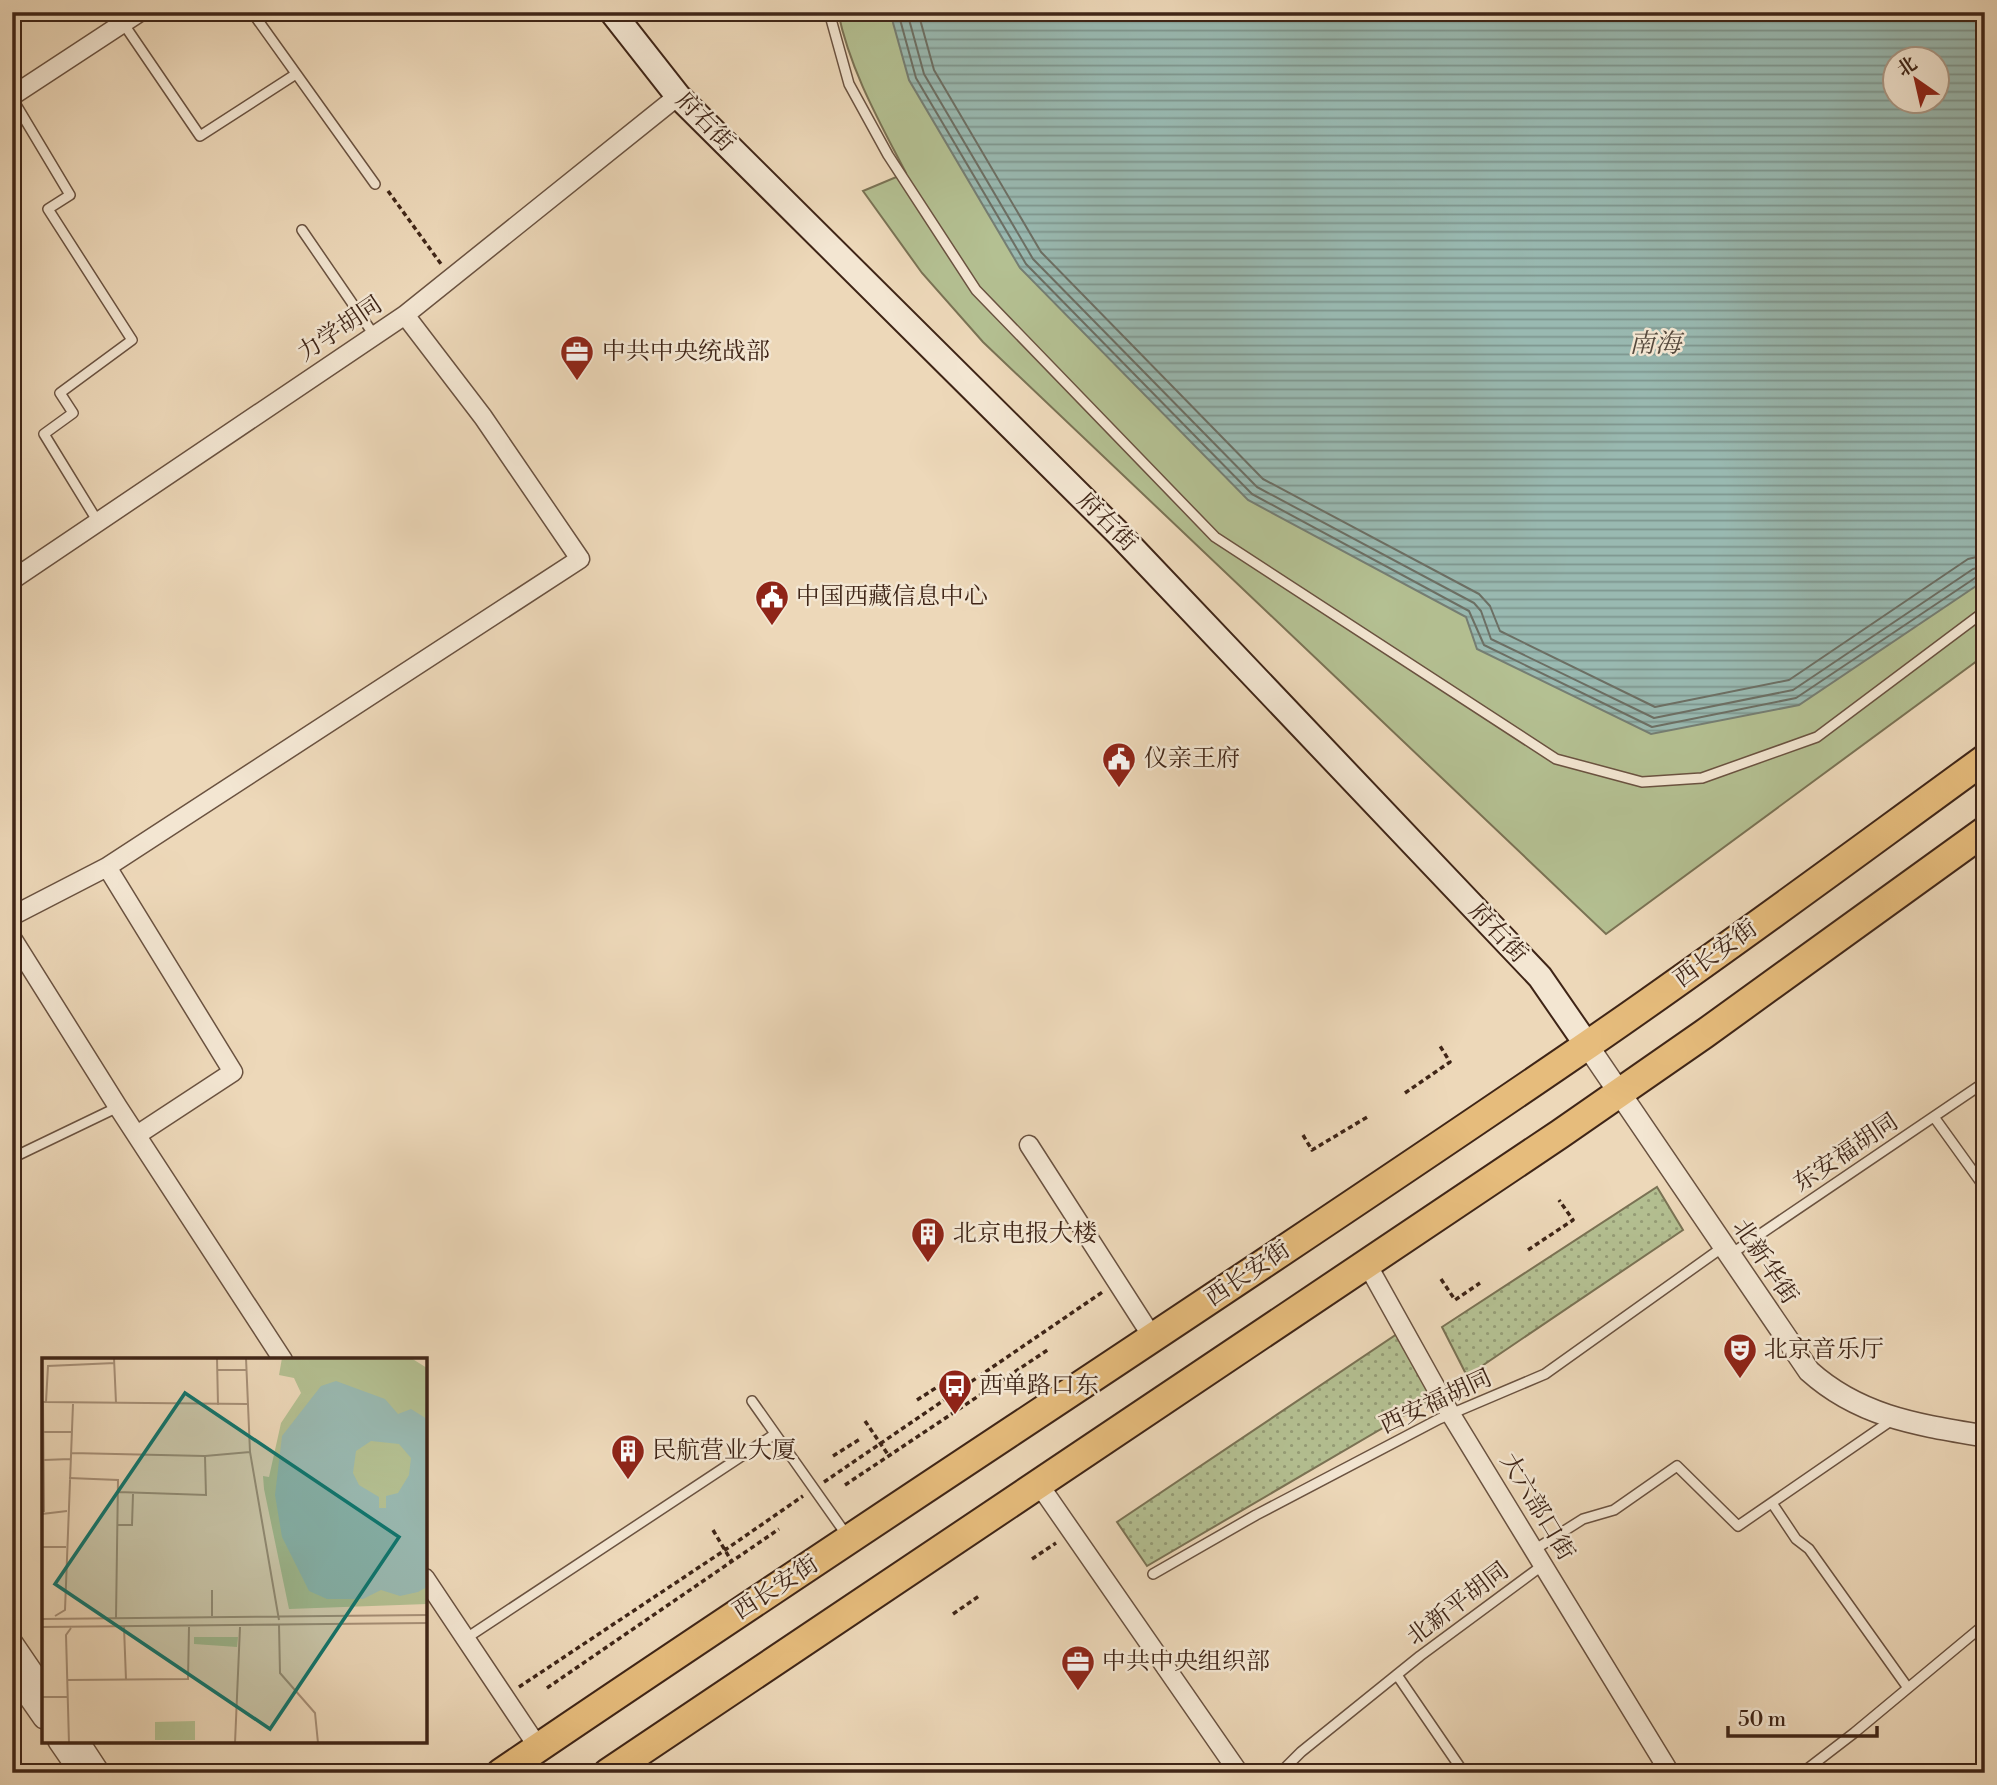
<svg xmlns="http://www.w3.org/2000/svg" width="1997" height="1785" font-family="'Libre Bodoni','Noto Serif SC',serif">
  <defs>
    <pattern id="grass-dots" width="8" height="8" patternUnits="userSpaceOnUse" patternTransform="scale(1.75)"><rect width="8" height="8" fill="#b4c092"/><path d="M2 2h.1M6 6h.1" fill="none" stroke="#949c76" stroke-width="1.8" stroke-linecap="round"/></pattern>
    <pattern id="water-rules" width="6" height="5" patternUnits="userSpaceOnUse" patternTransform="scale(1.75)"><rect width="6" height="5" fill="#99b9b1"/><path d="M0 2.5h6" fill="none" stroke="#7e968f"/></pattern>
  </defs>
  <rect width="100%" height="100%" fill="#edd8b9"/>
  <filter id="stains"><feTurbulence type="fractalNoise" baseFrequency=".00286" numOctaves="4"/><feColorMatrix values="0 0 0 0 .2 0 0 0 0 .09 0 0 0 0 .02 0 0 0 .5 -.17"/></filter>
  <radialGradient id="worn" r=".72"><stop offset=".6" stop-color="#630" stop-opacity="0"/><stop offset="1" stop-color="#630" stop-opacity=".3"/></radialGradient>
  <path fill="url(#grass-dots)" stroke="#7a7254" stroke-width="2" d="M1657,1187L1683,1230L1467,1376L1442,1327Z
    M1397,1334L1434,1398L1147,1566L1117,1522Z"/>
  <path fill="#b4c092" stroke="#7a7254" stroke-width="2" fill-rule="evenodd" d="M838,12H1985V655L1606,934L983,342L922,273L863,191L906,173C879,121 850,70 838,12ZM1896,60H1938V102H1896Z"/>
  <path fill="url(#water-rules)" stroke="#757e73" stroke-width="2" fill-rule="evenodd" d="M890,12H1985V580L1799,705L1651,734L1477,649L1466,617L1248,500L1020,268L909,80ZM1896,60H1938V102H1896Z"/>
  <g fill="none" stroke-linecap="round" stroke-linejoin="round">
    <path stroke="#6c6f64" stroke-width="2" d="M898,12L916,78L1026,264L1252,494L1469,611L1484,645L1652,727L1796,698L1978,576L1985,575
      M907,12L924,74L1033,259L1257,487L1474,603L1481,611L1491,639L1654,718L1793,690L1973,569L1985,566
      M918,12L934,70L1041,252L1263,479L1479,594L1490,606L1500,631L1655,707L1789,680L1968,559L1985,555"/>
    <g stroke="#6a5240" stroke-width="12">
      <path id="service" d="M252,12L375,184
        M829,12L849,84L888,155L976,290L1215,537L1556,759L1642,782L1702,778L1817,737L1985,611
        M123,23L200,136L296,74
        M12,98L70,195L48,209L132,340L60,393L73,413L44,434L98,522
        M302,230L374,335
        M1934,1117L1985,1188
        M12,1158L118,1107
        M1731,1254L1985,1082
        M752,1401L848,1537
        M1772,1503L1796,1539L1809,1549L1908,1688
        M1534,1550L1583,1519L1614,1510L1677,1466L1738,1526L1892,1420
        M1153,1574L1256,1515L1439,1419L1545,1374L1723,1247
        M465,1639L775,1434
        M1397,1675L1464,1773
        M1280,1773L1301,1752L1420,1656L1543,1565
        M1802,1773L1854,1733L1985,1624"/>
    </g>
    <g stroke="#6a5240" stroke-width="21">
      <path id="minor" d="M12,96L140,12
        M12,580L405,315L678,96
        M107,867L233,1072L137,1135
        M12,916L107,867L580,559L483,417L405,315
        M12,938L118,1107L283,1360
        M1029,1145L1153,1338
        M1367,1264L1450,1413L1670,1773
        M1038,1483L1239,1773
        M425,1578L538,1747"/>
    </g>
    <g stroke="#6a5240" stroke-width="24">
      <path id="tertiary" d="M1587,1045L1809,1371C1860,1417 1919,1425 1985,1436
        M12,1643L44,1690
        M12,1672L44,1718
        M59,1741L81,1773
        M78,1741L99,1773"/>
    </g>
    <g stroke="#3f2517" stroke-width="28">
      <path id="secondary" d="M612,12L678,96L1119,534L1540,977L1587,1045"/>
    </g>
    <g stroke="#3f2517" stroke-width="32">
      <path id="trunk" d="M501,1773C862,1527 1229,1291 1589,1044C1723,952 1853,855 1985,759
        M608,1773L1560,1134L1704,1034L1985,831"/>
    </g>
    <path stroke="#3f2517" stroke-width="3.5" stroke-dasharray="5 3.5" stroke-linecap="butt" d="M388,191L441,264
      M1405,1093L1450,1062L1440,1046
      M1303,1135L1312,1150L1369,1116
      M1528,1250L1573,1220L1559,1200
      M1441,1279L1455,1300L1480,1283
      M917,1400L942,1384
      M865,1421L889,1456
      M833,1456L860,1439
      M824,1482L1104,1291
      M845,1485L1049,1349
      M713,1530L732,1562
      M1032,1559L1056,1543
      M953,1614L979,1596
      M519,1687L725,1550L803,1496
      M547,1688L779,1529"/>
    <use href="#service" stroke="#f3e6d2" stroke-width="9"/>
    <use href="#minor" stroke="#f3e6d2" stroke-width="18"/>
    <use href="#tertiary" stroke="#f3e6d2" stroke-width="21"/>
    <use href="#secondary" stroke="#f3e6d2" stroke-width="24"/>
    <use href="#trunk" stroke="#e6bc7c" stroke-width="28"/>
  </g>
  <defs>
    <g id="office-pin" transform="scale(1.75)"><path d="M0 17L-7.5 6A9.5 9.5 0 1 1 7.5 6Z" fill="#8f2418" stroke="#f3e6d2"/><path d="M-6-3h4V-5.5h4V-3h4V5H-6ZM-1-4.5V-3h2v-1.5ZM-6 0V1H6V0Z" fill="#fff"/></g>
    <g id="civic-pin" transform="scale(1.75)"><path d="M0 17L-7.5 6A9.5 9.5 0 1 1 7.5 6Z" fill="#8f2418" stroke="#f3e6d2"/><path d="M-.6-6.5H3V-4.5H.6V-3L4-1V1h2V6H-6V1h2V-1L-.6-3ZM-1.2 2.5V6h2.4V2.5Z" fill="#fff"/></g>
    <g id="building-pin" transform="scale(1.75)"><path d="M0 17L-7.5 6A9.5 9.5 0 1 1 7.5 6Z" fill="#8f2418" stroke="#f3e6d2"/><path d="M-4-6H4V6H1V3H-1V6H-4ZM-2.5-4.3h1.7v1.8h-1.7ZM.8-4.3h1.7v1.8H.8ZM-2.5-1h1.7V.8h-1.7ZM.8-1h1.7V.8H.8Z" fill="#fff"/></g>
    <g id="theatre-pin" transform="scale(1.75)"><path d="M0 17L-7.5 6A9.5 9.5 0 1 1 7.5 6Z" fill="#8f2418" stroke="#f3e6d2"/><path d="M-5-5.5Q0-4 5-5.5V0Q5 5 0 6Q-5 5-5 0ZM-3.3-2.5H-1v1.5H-3.3ZM1-2.5H3.3v1.5H1ZM-2.8 1Q0 5.5 2.8 1Z" fill="#fff"/></g>
    <g id="bus-pin" transform="scale(1.75)"><path d="M0 17L-7.5 6A9.5 9.5 0 1 1 7.5 6Z" fill="#8f2418" stroke="#f3e6d2"/><path d="M-5-6H5V4H4V6H2V4H-2V6H-4V4H-5ZM-3.5-4V0h7V-4ZM-3.5 1.2v1.5H-2V1.2ZM2 1.2v1.5H3.5V1.2Z" fill="#fff"/></g>
  </defs>
  <g fill-rule="evenodd">
    <use href="#office-pin" x="577" y="352"/>
    <use href="#civic-pin" x="772" y="597"/>
    <use href="#civic-pin" x="1119" y="759"/>
    <use href="#building-pin" x="928" y="1234"/>
    <use href="#theatre-pin" x="1740" y="1350"/>
    <use href="#bus-pin" x="955" y="1386"/>
    <use href="#building-pin" x="628" y="1451"/>
    <use href="#office-pin" x="1078" y="1662"/>
  </g>
  <g text-anchor="middle" dominant-baseline="central" stroke-width="5" stroke-linejoin="round" paint-order="stroke">
    <g font-size="24" fill="#3f2517" stroke="#f3e6d2">
      <text transform="translate(705 122) rotate(46)">府右街</text>
      <text transform="translate(340 329) rotate(-34)">力学胡同</text>
      <text transform="translate(1107 522) rotate(45)">府右街</text>
      <text transform="translate(1498 933) rotate(47)">府右街</text>
      <text transform="translate(1716 954) rotate(-36)">西长安街</text>
      <text transform="translate(1846 1153) rotate(-34)">东安福胡同</text>
      <text transform="translate(1765 1262) rotate(56)">北新华街</text>
      <text transform="translate(1248 1274) rotate(-34)">西长安街</text>
      <text transform="translate(1436 1402) rotate(-25)">西安福胡同</text>
      <text transform="translate(1537 1507) rotate(59)">大六部口街</text>
      <text transform="translate(776 1588) rotate(-33)">西长安街</text>
      <text transform="translate(1458 1604) rotate(-37)">北新平胡同</text>
    </g>
    <g font-size="24" fill="#3f2517" stroke="#f3e6d2" text-anchor="start">
      <text x="602" y="352">中共中央统战部</text>
      <text x="796" y="597">中国西藏信息中心</text>
      <text x="1144" y="759">仪亲王府</text>
      <text x="953" y="1234">北京电报大楼</text>
      <text x="1764" y="1350">北京音乐厅</text>
      <text x="979" y="1386">西单路口东</text>
      <text x="652" y="1451">民航营业大厦</text>
      <text x="1102" y="1662">中共中央组织部</text>
    </g>
    <g font-size="26" font-style="italic" fill="#564a3e" stroke="#f3e6d2">
      <text x="1655" y="344">南海</text>
    </g>
  </g>
  <g transform="translate(42 1358)">
    <rect width="385" height="385" fill="#edd8b9"/>
    <path d="M152,279H196L195,289L152,286Z" fill="#b4c092"/>
    <path d="M240,0H369L385,10V246L247,251L222,131L221,118L227,119L239,65L259,35L252,20L237,17ZM153,363V382H113V364Z" fill="#b4c092"/>
    <path d="M294,23L343,41L356,56L369,51L385,61V229L376,234L358,238L339,232L321,241H285L267,233L240,179L233,137L240,78L279,28ZM329,83L357,86L369,100L367,117L356,135L344,138V150H337V139L317,127L311,115L314,93Z" fill="#99b9b1" fill-rule="evenodd"/>
    <path fill="none" stroke="#a79078" stroke-width="2" d="M72,0L74,45M175,0L176,47M204,0L208,94L237,262M73,5L6,8L4,44L205,46M175,12H204M2,74H30M29,95L163,98L208,94M2,102L28,101M27,120L76,122L74,260M76,134L164,137L163,98M2,154L1,44H4M0,156L25,153M75,167H90L91,136M0,189H24M13,258L23,252L31,46M170,258V232M0,261L385,257M237,267L238,315L273,355L276,385M0,269L385,265M82,269L84,322M25,322L146,321L147,269M0,339H25M27,385L24,277L29,270M193,385L198,269"/>
    <path fill="#0f766e" fill-opacity="0.15" stroke="#0f766e" stroke-width="3.5" d="M143,35L357,179L228,371L13,226Z"/>
    <rect width="385" height="385" fill="none" stroke="#3f2517" stroke-width="3.5"/>
  </g>
  <rect width="1997" height="1785" fill="none" stroke="#edd8b9" stroke-width="42"/>
  <rect x="14" y="14" width="1969" height="1757" fill="none" stroke="#3f2517" stroke-width="3.5"/>
  <rect x="21" y="21" width="1955" height="1743" fill="none" stroke="#3f2517" stroke-width="2"/>
  <g transform="translate(1916 80) rotate(326)"><circle r="33" fill="#f3e6d2" stroke="#ab9987" stroke-width="2"/>
  <path d="M0-5L12 26L0 18L-12 26Z" fill="#8f2418"/>
  <text y="-10" font-size="19" font-weight="bold" text-anchor="middle" fill="#3f2517">北</text>
  </g>
  <path d="M1728 1726v10h149v-10" fill="none" stroke="#3f2517" stroke-width="3.5"/>
  <text x="1738" y="1726" font-size="21" fill="#3f2517" stroke="#f3e6d2" stroke-width="5" paint-order="stroke">50 m</text>
  <rect width="100%" height="100%" filter="url(#stains)"/>
  <rect width="100%" height="100%" fill="url(#worn)"/>
</svg>
